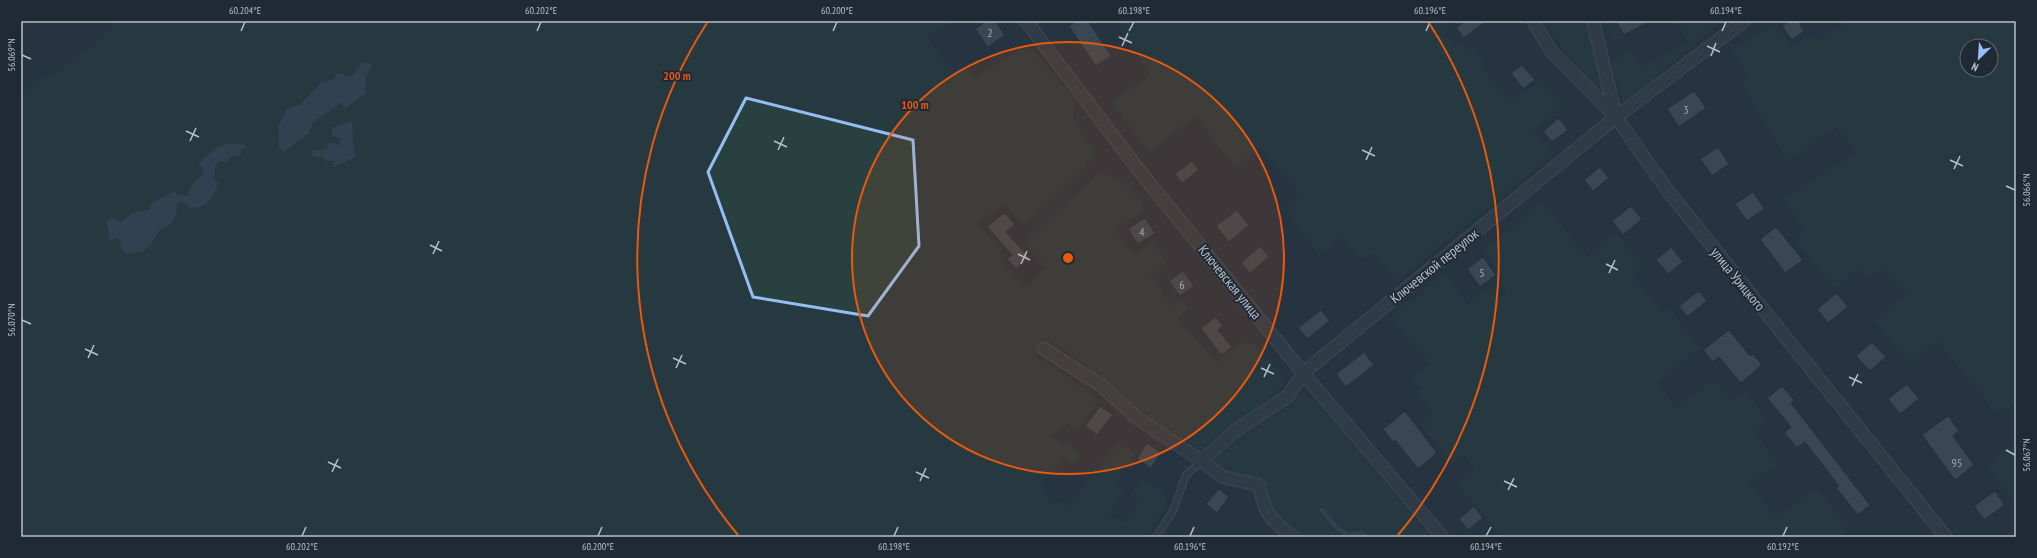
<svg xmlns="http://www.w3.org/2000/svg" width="2037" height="558" font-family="'PT Sans Narrow',sans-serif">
  <rect width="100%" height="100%" fill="#273340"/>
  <path fill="#294041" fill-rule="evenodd" d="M117,21H950L927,38L954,72L964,65L975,78L1020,49L1033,51L1074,97L1073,120L1096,154L1065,188L1024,226L1004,205L977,223L1000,249L1002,263L1026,287L1046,268L1023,243L1095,176L1103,172L1129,187L1145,208L1116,230L1134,255L1152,242L1167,262L1150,276L1173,306L1183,299L1189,307L1177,318L1216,362L1241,342L1256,345L1278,370L1284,385L1257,408L1222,431L1202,451L1147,417L1116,388L1076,358L1052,342L1035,358L1045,361L1100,400L1076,431L1067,424L1053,436L1062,446L1067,442L1081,454L1071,465L1064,459L1042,484L1051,504L1060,501L1068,506L1118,443L1135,454L1116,483L1125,489L1109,515L1124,523L1139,501L1130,495L1142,479L1163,491L1167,505L1147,537H21V93L45,75L54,74L95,43Z
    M1128,21H1426L1431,26L1440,21H1445L1450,27L1444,33L1455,46L1460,42L1468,51L1473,48L1484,61L1482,68L1512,101L1540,79L1563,105L1533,131L1554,154L1397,280L1372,253L1360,260L1342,237L1319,256L1284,206L1299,193L1260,147L1236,167L1217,144L1197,115L1149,152L1112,102L1150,75L1119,26Z
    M1542,21H1587L1601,74L1605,98L1568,56Z
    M1606,21H1615L1625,39L1619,41L1612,38Z
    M1676,21H1722L1623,103L1611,65L1631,48L1642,66L1688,42Z
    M1848,21H2016V402L1997,414L1937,341L1909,363L1873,320L1906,294L1882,269L1866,278L1859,269L1835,288L1793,239L1805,230L1783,199L1856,152L1836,127L1788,161L1741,84L1749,77L1732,50L1776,24L1791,47L1812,34L1817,41ZM1967,46H1991V70H1967Z
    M1542,201L1587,257L1615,233L1644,265L1633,275L1662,312L1669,307L1700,348L1657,383L1677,408L1713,379L1733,400L1746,392L1768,420L1755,434L1779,463L1750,485L1777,516L1816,488L1850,527L1837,537H1502L1456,484L1475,469L1465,455L1453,463L1419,423L1433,411L1416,392L1420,389L1412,378L1430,363L1390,318L1445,273L1468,304L1490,287L1500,298L1507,292L1499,281L1503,278L1483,251Z
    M1304,393L1314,398L1431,537H1303L1281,522L1269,502L1265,479L1227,471L1212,459C1240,433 1271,412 1304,393Z
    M2016,439V504L1988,466Z"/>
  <path fill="#3e5267" d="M362,63L373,64L366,76L365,94L344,109L343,102L313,122L309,133L284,152L279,148L278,126L287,109L301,104L321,82L335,79L337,73L351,77Z
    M352,121L353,141L355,157L334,167L333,161H325L323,157L312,156V150H326L330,142L339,146L340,139L332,135V128Z
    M226,144H244L247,148L241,149V155L231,157L226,163L220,160L215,167L214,180L218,182C214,199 208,206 191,209L183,202L177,203L176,215L172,223L158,232L151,244L142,252L127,254L120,247L121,242L117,238L109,240L107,222L112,218L121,222L134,212L149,210L151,203L175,191L177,195L187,196L191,186L204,173L199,163L214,149Z"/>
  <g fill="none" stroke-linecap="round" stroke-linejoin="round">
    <path stroke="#3e5267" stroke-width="4.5" d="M1322,510L1337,528L1348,535L1362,533L1366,537"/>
  </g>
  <path fill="#505e6a" stroke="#222c37" d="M986,21H995L1005,35L988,47L975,29Z
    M1076,21H1088L1111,56L1096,66L1069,26Z
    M1465,21H1486L1464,38L1456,28Z
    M1616,21H1650L1624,35Z
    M1789,21H1798L1804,31L1792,40L1782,26Z
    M1522,65L1535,80L1523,89L1511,73Z
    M1694,91L1706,108L1679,127L1667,109Z
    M1559,118L1568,130L1552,142L1543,131Z
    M1718,147L1729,164L1712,176L1700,159Z
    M1192,161L1199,170L1182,183L1175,174Z
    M1600,167L1609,178L1593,191L1584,180Z
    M1753,192L1765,209L1747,221L1735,204Z
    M1631,206L1642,219L1623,235L1612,221Z
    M1237,210L1249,225L1229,242L1216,226Z
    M1004,213L1015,224L1006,232L1029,257L1016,269L1007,259L1012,255L987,227Z
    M1145,218L1155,233L1138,244L1128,229Z
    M1776,227L1803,260L1785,273L1760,239Z
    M1260,246L1269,257L1250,273L1241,263Z
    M1671,247L1683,262L1668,274L1656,260Z
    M1483,257L1496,275L1480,287L1467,269Z
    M1183,271L1194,286L1180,296L1169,281Z
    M1699,291L1707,301L1687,317L1679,306Z
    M1837,293L1848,307L1828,323L1817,309Z
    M1321,310L1330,321L1307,339L1298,328Z
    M1216,317L1223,326L1218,330L1232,347L1221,355L1201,328Z
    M1729,330L1750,356L1753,354L1762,365L1741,383L1719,357L1713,362L1703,350Z
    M1872,342L1886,357L1870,371L1856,356Z
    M1364,352L1374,365L1346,387L1336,374Z
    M1907,384L1919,399L1900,414L1888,399Z
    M1782,386L1794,400L1791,403L1870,505L1858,515L1836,488L1839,486L1805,442L1797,448L1784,433L1791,427L1767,398Z
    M1100,406L1113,415L1097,435L1085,426Z
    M1405,411L1437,453L1418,469L1395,440L1393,442L1383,429Z
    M1948,416L1959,431L1953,436L1974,465L1955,480L1922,435Z
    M1147,443L1161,453L1151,468L1137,459Z
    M1219,489L1229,497L1217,513L1206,504Z
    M1995,491L2005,505L1984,520L1974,506Z
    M1474,506L1483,518L1468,530L1459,519Z"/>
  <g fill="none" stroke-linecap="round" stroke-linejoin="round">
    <g stroke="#59636d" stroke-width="8">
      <path id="lane" d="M1156,537L1173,511L1186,475L1202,461"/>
    </g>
    <g stroke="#59636d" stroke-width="14">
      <path id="street" d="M1026,21L1138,169L1303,373L1442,537
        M1533,21L1551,51L1616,117L1668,191L1946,537
        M1593,21L1616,117
        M1044,349L1102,386L1137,418L1202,461L1223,477L1259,485C1264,512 1270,520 1293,537
        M1202,461L1232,433L1289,395L1303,373L1616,117L1744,21"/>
    </g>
    <use href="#lane" stroke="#3b4550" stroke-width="6"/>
    <use href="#street" stroke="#3b4550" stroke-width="12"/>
  </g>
  <path d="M0 0H2037V558H0ZM746,98L913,140L919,246L868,316L753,297L708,172Z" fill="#273340" fill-opacity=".55" fill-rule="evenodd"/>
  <path fill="none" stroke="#94bff3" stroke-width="3" stroke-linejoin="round" d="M746,98L913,140L919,246L868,316L753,297L708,172Z"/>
  <path fill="none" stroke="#b8c0ca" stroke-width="1.5" d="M241,31L245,22M537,31L541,22M833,31L837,22M1129,31L1134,22M1426,31L1430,22M1722,31L1726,22M1119,37L1132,43M1122,46L1128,33M1707,46L1720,52M22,55L31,59M1711,56L1716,43M186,131L199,137M190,141L196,128M774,141L787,147M778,150L784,137M1362,150L1375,156M1366,160L1372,147M1950,160L1963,166M1954,169L1960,156M2006,186L2015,190M430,245L442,251M433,254L439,241M1018,254L1030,260M1021,264L1027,251M1606,264L1618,270M1609,273L1615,260M22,320L31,324M85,349L98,355M88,358L94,345M673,358L686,364M676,368L682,355M1261,368L1274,374M1264,377L1270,364M1849,377L1862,383M1852,386L1858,374M2006,450L2015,455M328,462L341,468M332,472L338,459M916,472L929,478M920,481L926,468M1504,481L1517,487M1508,490L1514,478M302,536L306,527M598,536L602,527M894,536L898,527M1190,536L1194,527M1486,536L1491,527M1783,536L1787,527"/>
  <circle cx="1068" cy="258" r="216" fill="#e8590c" fill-opacity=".12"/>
  <g fill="none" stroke="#e8590c" stroke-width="2">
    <circle cx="1068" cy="258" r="216"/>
    <path d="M738 535A431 431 0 0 1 707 23M1429 23A431 431 0 0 1 1398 535"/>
  </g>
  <g text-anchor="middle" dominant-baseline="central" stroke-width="4" stroke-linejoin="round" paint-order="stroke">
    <g font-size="12" fill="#9ea8b2">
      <text x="990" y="32">2</text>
      <text x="1686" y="109">3</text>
      <text x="1142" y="231">4</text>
      <text x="1482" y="272">5</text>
      <text x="1182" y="284">6</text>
      <text x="1957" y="462">95</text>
    </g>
    <g font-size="14" fill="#b8c0ca" stroke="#202a35">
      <text transform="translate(1434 266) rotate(-39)">Ключевской переулок</text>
      <text transform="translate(1738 279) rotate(51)">улица Урицкого</text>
      <text transform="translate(1230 282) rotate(51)">Ключевская улица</text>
    </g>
  </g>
  <circle cx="1068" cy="258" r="6" fill="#e8590c" stroke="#202a35" stroke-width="2"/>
  <g font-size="12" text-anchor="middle" font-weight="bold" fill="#e8590c" stroke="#202a35" stroke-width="4" stroke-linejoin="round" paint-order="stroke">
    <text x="677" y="80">200 m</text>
    <text x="915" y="109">100 m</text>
  </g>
  <rect width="2037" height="558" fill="none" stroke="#202a35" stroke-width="44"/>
  <g transform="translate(1979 58) rotate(205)"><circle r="19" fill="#202a35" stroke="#5d6671"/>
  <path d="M0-3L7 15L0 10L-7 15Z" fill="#94bff3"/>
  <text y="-6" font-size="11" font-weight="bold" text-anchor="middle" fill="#b8c0ca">N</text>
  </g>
  <rect x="22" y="22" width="1993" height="514" fill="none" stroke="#b8c0ca" stroke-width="1.5"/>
  <g font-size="10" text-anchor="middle" fill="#b8c0ca">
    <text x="245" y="14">60.204°E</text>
    <text x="541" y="14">60.202°E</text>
    <text x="837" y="14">60.200°E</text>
    <text x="1134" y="14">60.198°E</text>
    <text x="1430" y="14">60.196°E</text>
    <text x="1726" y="14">60.194°E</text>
    <text transform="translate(11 55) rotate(-90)" y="4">56.069°N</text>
    <text transform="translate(2026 190) rotate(-90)" y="4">56.066°N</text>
    <text transform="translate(11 320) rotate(-90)" y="4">56.070°N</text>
    <text transform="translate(2026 455) rotate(-90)" y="4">56.067°N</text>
    <text x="302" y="550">60.202°E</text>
    <text x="598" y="550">60.200°E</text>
    <text x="894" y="550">60.198°E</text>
    <text x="1190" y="550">60.196°E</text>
    <text x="1486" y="550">60.194°E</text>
    <text x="1783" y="550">60.192°E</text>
  </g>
</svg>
